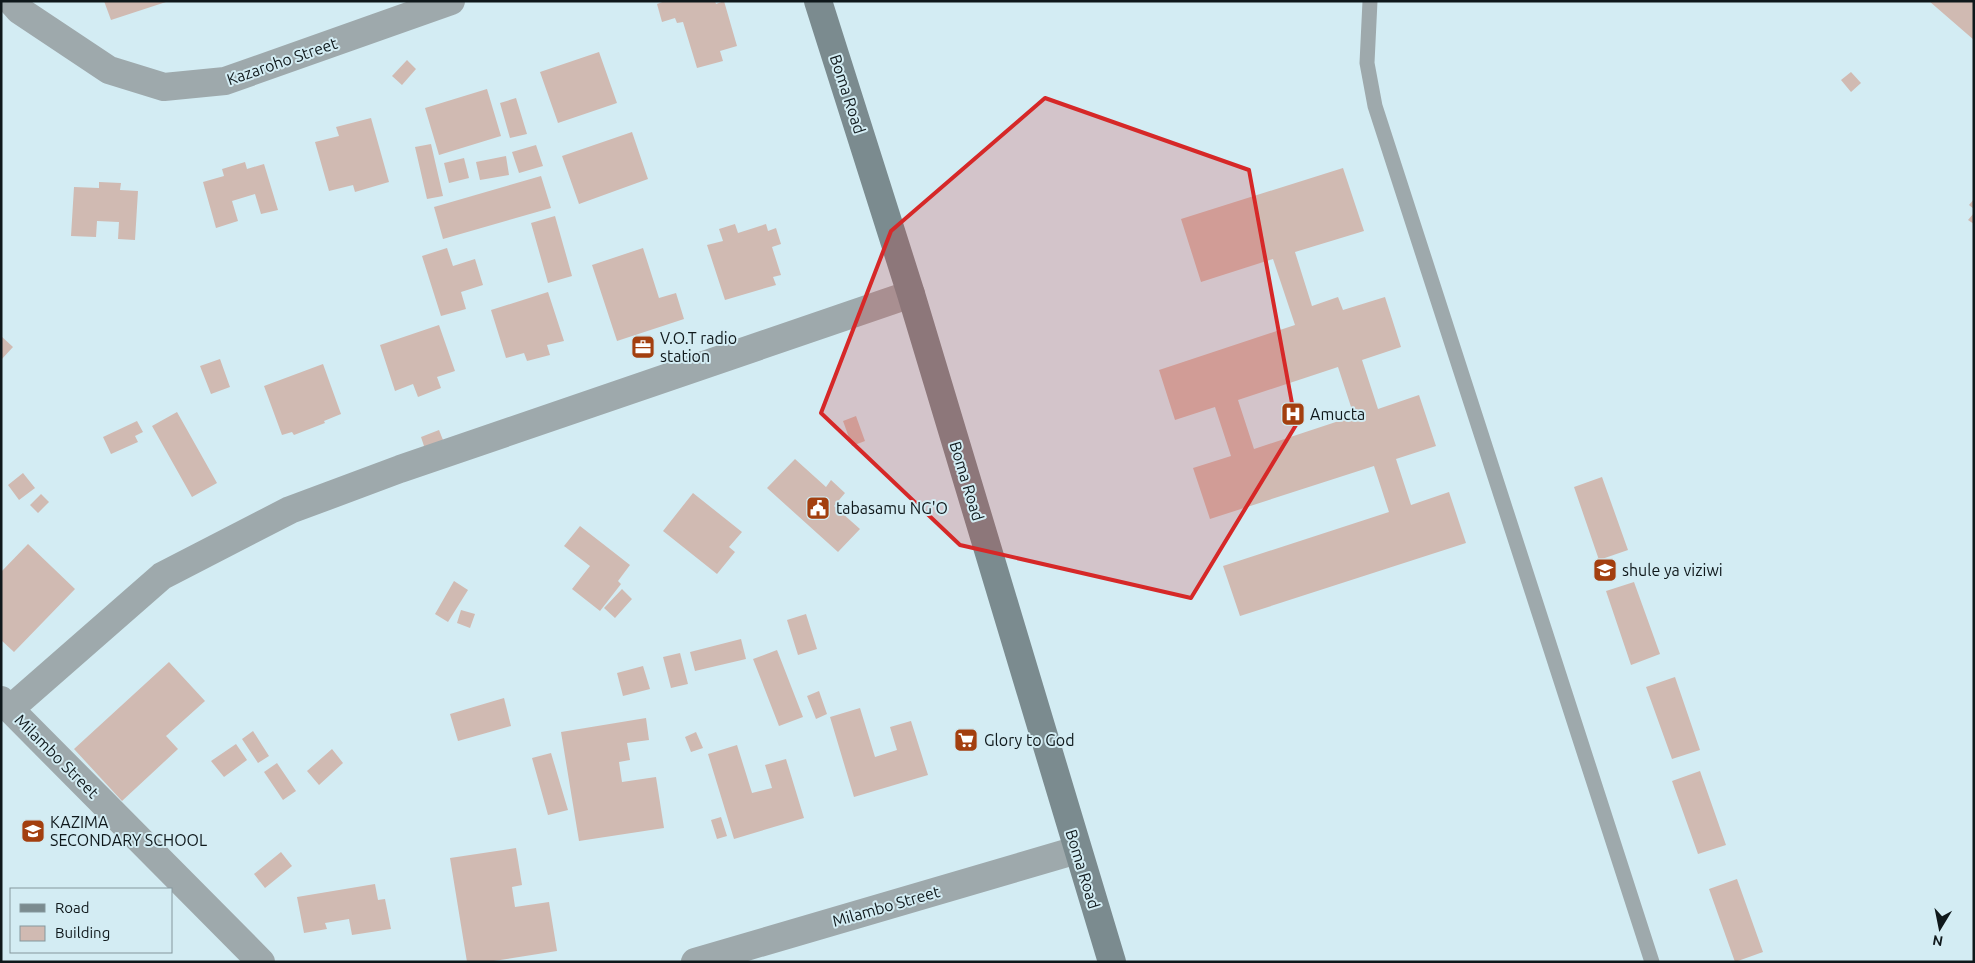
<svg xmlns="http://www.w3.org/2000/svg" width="1975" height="963" font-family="Ubuntu,sans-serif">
  <rect width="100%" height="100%" fill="#d3ecf3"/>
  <path fill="#d0bab2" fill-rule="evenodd" d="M104,1H166V2L111,20Z
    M665,1H715L716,4L724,1L737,46L720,51L723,61L697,68L683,22L677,23L675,18L662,22L657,4Z
    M1929,1H1974V40Z
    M599,52L617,103L558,123L540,72Z
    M407,60L416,69L402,85L392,76Z
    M1851,72L1861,83L1851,92L1841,80Z
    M487,89L501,136L439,155L425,108Z
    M516,98L527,134L510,138L500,103Z
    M371,118L389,182L355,192L353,185L329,191L315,142L339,136L336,127Z
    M632,132L648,179L579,204L562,156Z
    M431,144L443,196L427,199L415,147Z
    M536,145L543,166L519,173L512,152Z
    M506,156L509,175L480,180L476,162Z
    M464,158L469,178L449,183L444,163Z
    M245,162L247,169L264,164L278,210L261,214L255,194L232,201L238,221L216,228L203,182L224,176L222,169Z
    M1343,168L1364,231L1295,252L1312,306L1338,297L1343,310L1385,297L1401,347L1362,360L1378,409L1419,395L1436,446L1396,459L1411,505L1449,492L1466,543L1240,616L1223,566L1389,512L1374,466L1210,519L1193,468L1231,456L1215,407L1175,420L1159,370L1295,325L1273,259L1201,282L1181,219ZM1338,367L1354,416L1254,449L1238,400Z
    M541,176L551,208L443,239L434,207Z
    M99,182L121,183L120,190L138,191L135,240L118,239L119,222L97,221L96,237L71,236L74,187L99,188Z
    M1974,199V209L1969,205Z
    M1974,213V224L1968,220Z
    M555,216L572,276L548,283L531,223Z
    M735,224L738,233L766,224L768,231L776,228L781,244L772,247L781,275L773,277L776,285L725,300L707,245L723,241L719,229Z
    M447,248L453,266L475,259L483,285L461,292L466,309L441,316L422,256Z
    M643,248L659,298L676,293L684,319L617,341L592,265Z
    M548,292L564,341L547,345L550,355L527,361L524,353L506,358L491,310Z
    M439,325L455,371L437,377L441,388L418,397L413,384L395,391L380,345Z
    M1,336L13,347L1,360Z
    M220,359L230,387L211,394L200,366Z
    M323,364L341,414L324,421L325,423L294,435L292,432L282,435L264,386Z
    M177,412L217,483L192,497L152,426Z
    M856,416L865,441L852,446L843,421Z
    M137,421L143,432L135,436L138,442L111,454L103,437Z
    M439,430L445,445L426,452L421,437Z
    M795,459L826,487L831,480L845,493L834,506L860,529L838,552L767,488Z
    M23,473L35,488L19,500L8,485Z
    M1602,477L1628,550L1599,560L1574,487Z
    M693,493L742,532L729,547L735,552L717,574L663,531Z
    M41,494L49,502L38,513L30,505Z
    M580,526L630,565L618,581L621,584L600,611L572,589L590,566L564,546Z
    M28,544L75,589L14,652L1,640V572Z
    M454,581L468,590L448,622L435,614Z
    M1634,582L1660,654L1631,665L1606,591Z
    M622,589L632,599L615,618L604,608Z
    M461,610L475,614L470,628L457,623Z
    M806,614L817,649L798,655L787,620Z
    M741,639L746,659L695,671L690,652Z
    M777,650L803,717L779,726L753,659Z
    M680,653L688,684L671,688L663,657Z
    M169,662L205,701L166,736L178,749L122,801L74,749Z
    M643,666L650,689L623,696L617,673Z
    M1675,677L1700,750L1672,759L1646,687Z
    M819,691L827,714L816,719L807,696Z
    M504,698L511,726L458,741L450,714Z
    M860,708L875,757L897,750L890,727L911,721L928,775L854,797L830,717Z
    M646,718L649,740L627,743L630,760L619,762L622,782L656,777L664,828L579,841L561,732Z
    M253,731L269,756L258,763L242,739Z
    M696,732L703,748L691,752L685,737Z
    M236,744L247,760L224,777L211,761Z
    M737,745L752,793L772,788L765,765L786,759L804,818L734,839L708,754Z
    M332,749L343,763L319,785L307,771Z
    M551,753L568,810L548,815L532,758Z
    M277,763L296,791L283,800L264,772Z
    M1700,771L1726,845L1698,854L1672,781Z
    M721,817L727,836L717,839L711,820Z
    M516,848L522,885L512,887L515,907L549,902L557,951L487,962H467L450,858Z
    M281,852L292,866L265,888L254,874Z
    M1737,879L1763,952L1735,962L1709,889Z
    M375,884L378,900L385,899L391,929L352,935L349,919L325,923L327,929L304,933L297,897Z"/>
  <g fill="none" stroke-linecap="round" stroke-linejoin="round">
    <path stroke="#9ea9ac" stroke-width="15" d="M1370,1L1367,63L1375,106L1652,962"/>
    <path stroke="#9ea9ac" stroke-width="28" d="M11,1L19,10L109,70L164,87L225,81L451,1
      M1,700L261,962
      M10,709L162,576L290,510L400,469L911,294
      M695,962L1077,850"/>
    <path stroke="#7b8b8f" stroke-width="28" d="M818,1L911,294L1112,962"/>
  </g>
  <path fill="#d62828" fill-opacity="0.2" stroke="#d62828" stroke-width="4" stroke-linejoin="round" d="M1045,98L1249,170L1296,425L1191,598L960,545L821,413L891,231Z"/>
  <defs>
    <g id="office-square" transform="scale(1.25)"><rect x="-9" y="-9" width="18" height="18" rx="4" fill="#a33f0f" stroke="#d3ecf3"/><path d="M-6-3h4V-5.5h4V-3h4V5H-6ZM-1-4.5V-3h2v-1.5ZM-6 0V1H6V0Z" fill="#fff"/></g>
    <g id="hospital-square" transform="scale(1.25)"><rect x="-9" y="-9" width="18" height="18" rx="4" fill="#a33f0f" stroke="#d3ecf3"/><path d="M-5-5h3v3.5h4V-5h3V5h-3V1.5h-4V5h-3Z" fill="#fff"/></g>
    <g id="civic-square" transform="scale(1.25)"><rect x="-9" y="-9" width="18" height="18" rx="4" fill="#a33f0f" stroke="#d3ecf3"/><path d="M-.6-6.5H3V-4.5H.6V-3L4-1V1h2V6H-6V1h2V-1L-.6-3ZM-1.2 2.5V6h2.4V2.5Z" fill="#fff"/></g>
    <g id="school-square" transform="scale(1.25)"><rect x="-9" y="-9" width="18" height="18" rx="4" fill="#a33f0f" stroke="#d3ecf3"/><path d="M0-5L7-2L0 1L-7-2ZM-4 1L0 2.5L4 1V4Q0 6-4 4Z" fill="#fff"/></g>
    <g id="supermarket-square" transform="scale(1.25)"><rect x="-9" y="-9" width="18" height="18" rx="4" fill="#a33f0f" stroke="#d3ecf3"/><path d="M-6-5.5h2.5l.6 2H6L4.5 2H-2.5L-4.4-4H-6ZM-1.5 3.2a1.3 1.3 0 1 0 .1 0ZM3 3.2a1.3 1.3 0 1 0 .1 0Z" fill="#fff"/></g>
  </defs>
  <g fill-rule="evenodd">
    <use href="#office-square" x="643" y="347"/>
    <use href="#hospital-square" x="1293" y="414"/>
    <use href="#civic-square" x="818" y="508"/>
    <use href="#school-square" x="1605" y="570"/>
    <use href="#supermarket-square" x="966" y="740"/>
    <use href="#school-square" x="33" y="831"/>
  </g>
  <g text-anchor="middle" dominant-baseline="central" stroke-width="4" stroke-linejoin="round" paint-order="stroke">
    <g font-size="16" fill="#0f181b" stroke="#d3ecf3">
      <text transform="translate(282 61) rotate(-19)">Kazaroho Street</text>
      <text transform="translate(848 94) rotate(72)">Boma Road</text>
      <text transform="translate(967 481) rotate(73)">Boma Road</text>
      <text transform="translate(57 756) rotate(45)">Milambo Street</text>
      <text transform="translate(1083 869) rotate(73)">Boma Road</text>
      <text transform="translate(886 906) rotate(-16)">Milambo Street</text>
    </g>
    <g font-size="16" fill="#0f181b" stroke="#d3ecf3" text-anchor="start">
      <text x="660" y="338">V.O.T radio<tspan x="660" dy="18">station</tspan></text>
      <text x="1310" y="414">Amucta</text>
      <text x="836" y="508">tabasamu NG'O</text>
      <text x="1622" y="570">shule ya viziwi</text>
      <text x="984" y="740">Glory to God</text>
      <text x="50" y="822">KAZIMA<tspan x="50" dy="18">SECONDARY SCHOOL</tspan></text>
    </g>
  </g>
  <rect width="1975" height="963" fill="none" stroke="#0f181b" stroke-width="5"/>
  <rect x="10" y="888" width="162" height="65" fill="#d3ecf3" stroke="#85979d"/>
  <rect x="20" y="904" width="25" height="8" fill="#7b8b8f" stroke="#85979d"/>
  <text x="55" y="913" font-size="15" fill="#0f181b">Road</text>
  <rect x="20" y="926" width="25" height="15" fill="#d0bab2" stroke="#85979d"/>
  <text x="55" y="938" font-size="15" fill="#0f181b">Building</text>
  <g transform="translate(1940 928) rotate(190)" stroke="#d3ecf3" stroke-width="4" paint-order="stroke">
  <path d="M0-4L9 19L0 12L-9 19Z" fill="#0f181b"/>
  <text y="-8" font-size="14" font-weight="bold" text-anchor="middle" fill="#0f181b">N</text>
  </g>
</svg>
